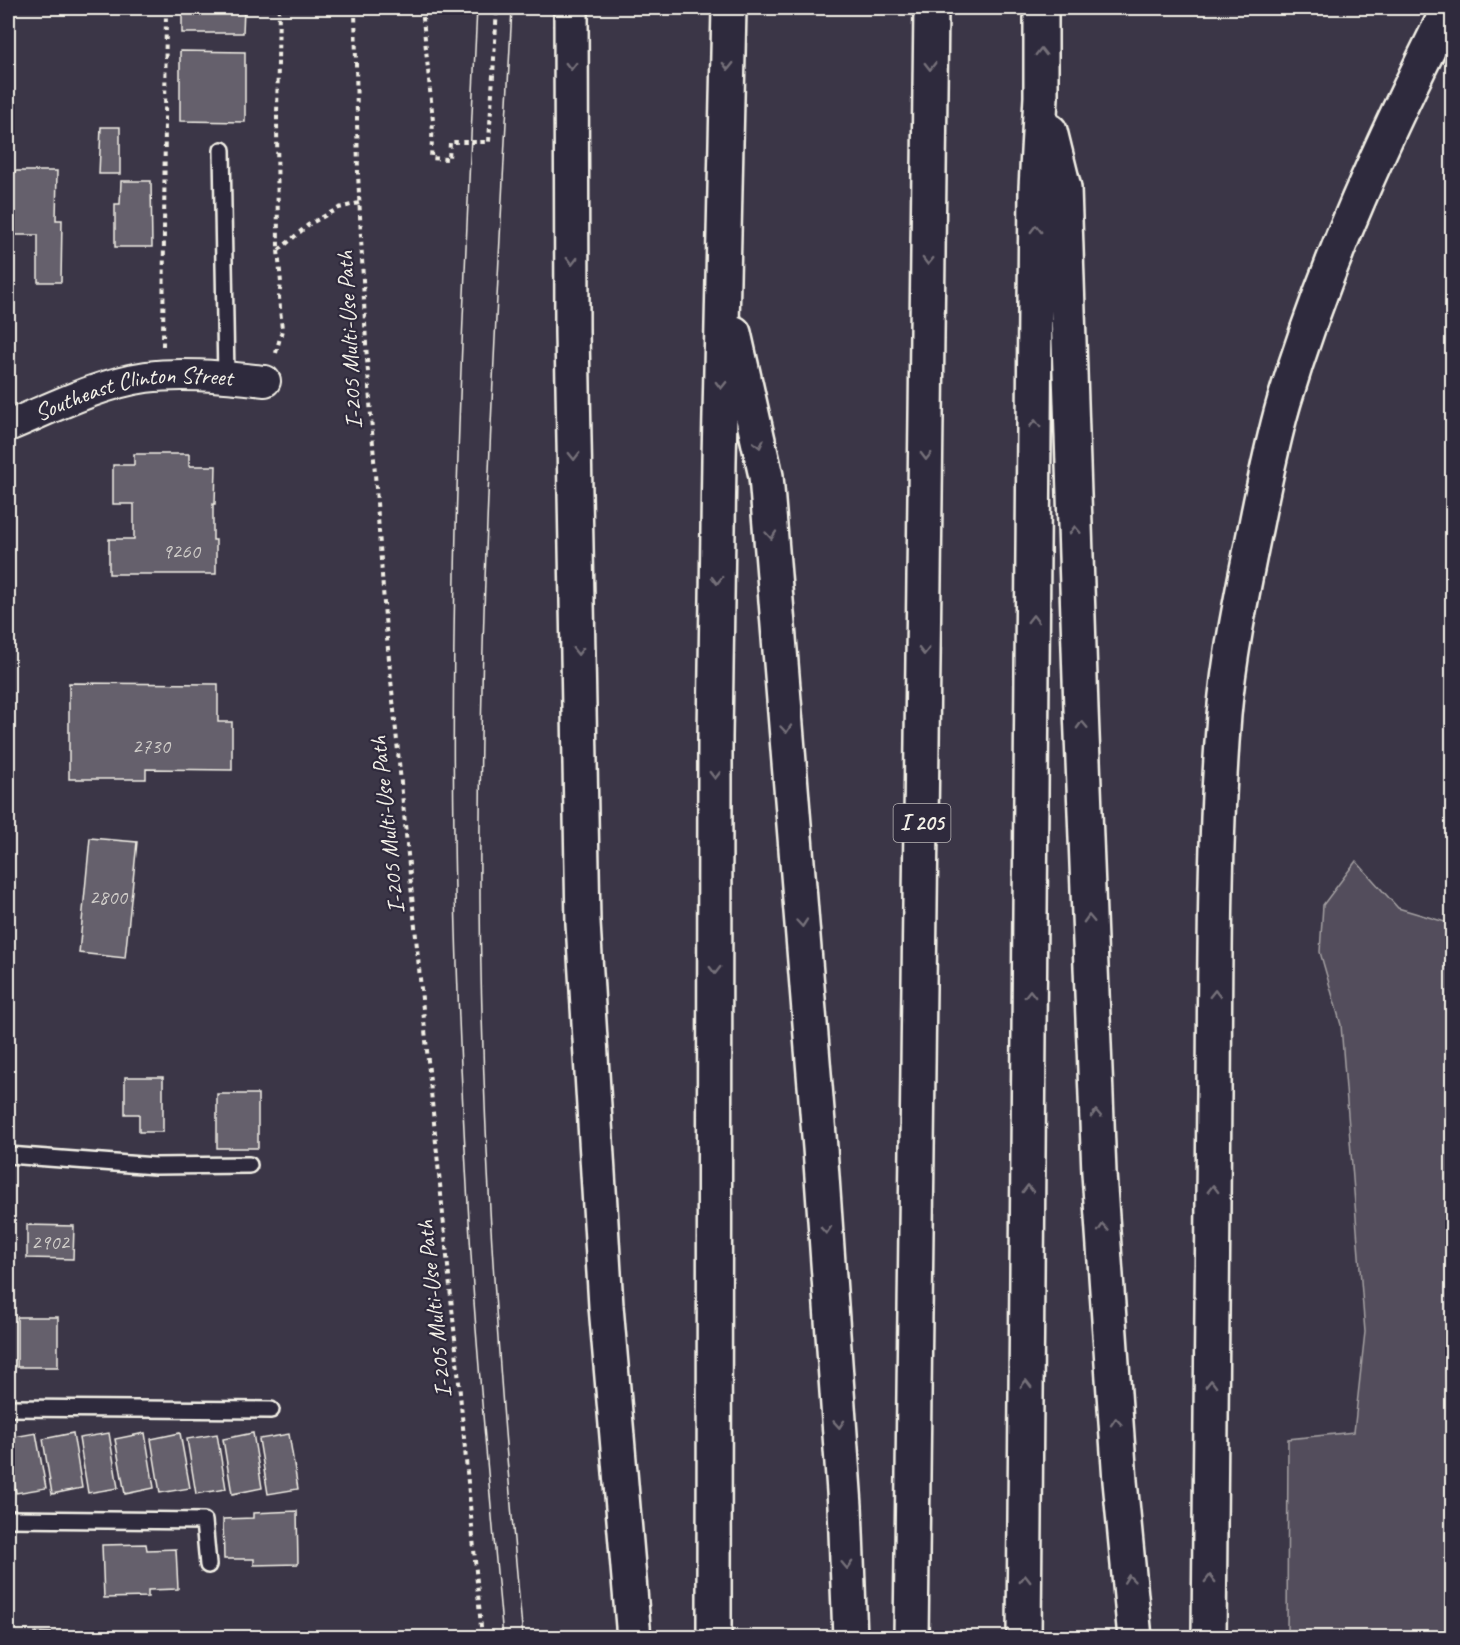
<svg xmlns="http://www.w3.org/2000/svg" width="1460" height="1645" font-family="Caveat,sans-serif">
  <rect width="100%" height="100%" fill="#3b3647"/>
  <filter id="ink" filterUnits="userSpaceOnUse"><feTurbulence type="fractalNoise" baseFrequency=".0167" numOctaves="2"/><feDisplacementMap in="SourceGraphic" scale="12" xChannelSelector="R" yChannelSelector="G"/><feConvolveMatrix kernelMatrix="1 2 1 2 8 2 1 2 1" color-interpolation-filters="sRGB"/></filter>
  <g filter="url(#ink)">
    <path fill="#534e5c" stroke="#a4a0a2" stroke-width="1.5" d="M1356,861L1398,908L1452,924V1637H1287L1288,1439L1354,1432L1365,1332L1341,1025L1320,952L1323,905Z"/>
    <path fill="#65616c" stroke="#f4f1e8" stroke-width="1.5" d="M182,8H244L243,33H182Z
      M180,51L245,52V122L180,121Z
      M101,127H120V174H99Z
      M8,171H57L56,220H62L61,282H38V235H8Z
      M121,181H151L152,247H115V204H120Z
      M134,454H189V466H216L215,504H213V540H216V574H109V539H134V504H113V465H134Z
      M69,683L218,684V722H232V770L146,769V779H69Z
      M90,838L137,842L125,958L79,953Z
      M125,1077H163V1132H139V1114H125Z
      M217,1094H258V1148H217Z
      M27,1225L74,1226L73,1259L27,1258Z
      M17,1317H58V1367H17Z
      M36,1433L46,1488L16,1493L8,1438Z
      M73,1433L82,1488L52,1494L43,1439Z
      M109,1433L118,1488L88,1493L79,1438Z
      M145,1433L154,1488L125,1494L115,1439Z
      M180,1433L190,1488L160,1493L151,1439Z
      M253,1433L262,1488L232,1494L223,1439Z
      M217,1434L226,1489L196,1494L187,1439Z
      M289,1434L298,1489L268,1494L259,1439Z
      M297,1511L298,1564L254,1565V1559H224L223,1519L253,1518V1513Z
      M146,1544L147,1550L176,1549L178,1589L148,1590V1597L104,1598L102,1545Z
      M35,1632L57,1633V1638H35Z
      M74,1634H88V1638H73Z"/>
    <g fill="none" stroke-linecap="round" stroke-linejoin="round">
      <g stroke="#f4f1e8" stroke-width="20">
        <path id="lane" d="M222,150L226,377
          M8,1155L155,1166L249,1165
          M8,1408L271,1410
          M8,1519L204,1521L208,1565"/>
      </g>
      <g stroke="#f4f1e8" stroke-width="34">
        <g id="street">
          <path id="s1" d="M8,426C52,408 98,384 146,377C185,372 225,377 265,381"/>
        </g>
      </g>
      <g stroke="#f4f1e8" stroke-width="38">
        <path id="highway" d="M571,8L572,332L583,923L606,1306L634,1638
          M1050,131L1064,188L1081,709L1099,1173L1120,1481L1135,1638
          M734,333L766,476L820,1148L845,1506L850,1638
          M714,1638L715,737L719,460L729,8
          M911,1638L931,8
          M1024,1638L1036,188L1041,97V8
          M1209,1638C1210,1456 1212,1274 1214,1092C1215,966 1214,840 1224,715C1229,659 1240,604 1251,549C1261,500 1270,450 1284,402C1325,264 1385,135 1449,8"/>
      </g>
      <path stroke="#f4f1e8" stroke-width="4" stroke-dasharray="4.5 4.5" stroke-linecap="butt" d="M355,8L358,173L366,344L385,618L456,1349L482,1638
        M422,8L433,121L431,158L449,159L450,142H489L497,8
        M279,250L308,225L339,208L359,203
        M163,346L166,8
        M276,353L282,330L279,297L281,283L278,250L277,116L279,8"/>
      <use href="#lane" stroke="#2f2a3d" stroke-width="15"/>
      <use href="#street" stroke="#2f2a3d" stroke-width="30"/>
      <use href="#highway" stroke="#2f2a3d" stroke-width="33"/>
      <path stroke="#f4f1e8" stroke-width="1.5" d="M477,8C464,283 450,559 454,835C456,991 464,1147 474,1302C482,1414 493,1526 503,1638
        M512,8C498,278 482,548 480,819C478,1092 497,1365 523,1638"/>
    </g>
    <defs><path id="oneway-chevron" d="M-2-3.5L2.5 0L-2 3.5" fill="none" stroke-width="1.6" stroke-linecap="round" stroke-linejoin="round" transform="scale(1.5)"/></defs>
    <g stroke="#747079">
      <use href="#oneway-chevron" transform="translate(1041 52) rotate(-90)"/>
      <use href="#oneway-chevron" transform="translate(571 66) rotate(90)"/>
      <use href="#oneway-chevron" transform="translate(728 66) rotate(91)"/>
      <use href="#oneway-chevron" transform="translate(930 66) rotate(90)"/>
      <use href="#oneway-chevron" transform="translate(1036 229) rotate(-90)"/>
      <use href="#oneway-chevron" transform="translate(572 261) rotate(90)"/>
      <use href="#oneway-chevron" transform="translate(928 261) rotate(91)"/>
      <use href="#oneway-chevron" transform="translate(721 385) rotate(91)"/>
      <use href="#oneway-chevron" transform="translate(1035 424) rotate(-90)"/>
      <use href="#oneway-chevron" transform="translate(759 444) rotate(77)"/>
      <use href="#oneway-chevron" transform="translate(574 456) rotate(89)"/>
      <use href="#oneway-chevron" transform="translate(926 456) rotate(91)"/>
      <use href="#oneway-chevron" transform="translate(1075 530) rotate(-92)"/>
      <use href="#oneway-chevron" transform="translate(771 535) rotate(85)"/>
      <use href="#oneway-chevron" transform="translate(717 580) rotate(91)"/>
      <use href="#oneway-chevron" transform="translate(1033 619) rotate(-90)"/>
      <use href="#oneway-chevron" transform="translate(578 651) rotate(89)"/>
      <use href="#oneway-chevron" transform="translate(924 651) rotate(91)"/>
      <use href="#oneway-chevron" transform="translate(1082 725) rotate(-92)"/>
      <use href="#oneway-chevron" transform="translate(786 729) rotate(85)"/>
      <use href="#oneway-chevron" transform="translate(715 775) rotate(90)"/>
      <use href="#oneway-chevron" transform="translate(1089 919) rotate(-92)"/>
      <use href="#oneway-chevron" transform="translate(802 923) rotate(85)"/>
      <use href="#oneway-chevron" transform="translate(715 970) rotate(90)"/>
      <use href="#oneway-chevron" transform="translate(1030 994) rotate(-90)"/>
      <use href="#oneway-chevron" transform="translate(1215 994) rotate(-89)"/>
      <use href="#oneway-chevron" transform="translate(1096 1114) rotate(-92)"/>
      <use href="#oneway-chevron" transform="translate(1028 1189) rotate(-90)"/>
      <use href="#oneway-chevron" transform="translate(1213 1189) rotate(-89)"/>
      <use href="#oneway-chevron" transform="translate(1103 1228) rotate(-94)"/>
      <use href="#oneway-chevron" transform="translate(826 1230) rotate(86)"/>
      <use href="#oneway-chevron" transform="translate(1026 1384) rotate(-90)"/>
      <use href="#oneway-chevron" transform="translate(1211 1384) rotate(-89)"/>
      <use href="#oneway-chevron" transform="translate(1116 1422) rotate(-94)"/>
      <use href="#oneway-chevron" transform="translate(839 1424) rotate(86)"/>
      <use href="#oneway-chevron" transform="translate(847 1565) rotate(88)"/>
      <use href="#oneway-chevron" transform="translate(1025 1579) rotate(-90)"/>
      <use href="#oneway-chevron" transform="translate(1129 1579) rotate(-96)"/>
      <use href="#oneway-chevron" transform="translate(1210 1579) rotate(-90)"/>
    </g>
  </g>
  <g text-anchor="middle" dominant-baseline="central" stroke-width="4.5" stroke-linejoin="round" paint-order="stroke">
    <g font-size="21" fill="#d0cdc9">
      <text x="181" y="551">9260</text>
      <text x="151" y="746">2730</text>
      <text x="108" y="897">2800</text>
      <text x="50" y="1242">2902</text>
    </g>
    <rect fill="#2f2a3d" stroke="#b9b5b5" stroke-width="1.5" x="893.5" y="804" width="57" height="38" rx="4.5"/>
    <g font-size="22" font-weight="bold" fill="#f4f1e8">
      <text x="922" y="823">I 205</text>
    </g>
    <g font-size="24" fill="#f4f1e8" stroke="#2f2a3d">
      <text transform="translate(349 340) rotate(-93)">I-205 Multi-Use Path</text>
      <text stroke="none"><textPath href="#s1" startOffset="132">Southeast Clinton Street</textPath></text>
      <text transform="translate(387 825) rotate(-96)">I-205 Multi-Use Path</text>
      <text transform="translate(434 1309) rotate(-96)">I-205 Multi-Use Path</text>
    </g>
  </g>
  <rect width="1460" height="1645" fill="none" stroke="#2f2a3d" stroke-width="30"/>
  <rect x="15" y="15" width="1430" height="1615" fill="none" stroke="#f4f1e8" stroke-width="2" filter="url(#ink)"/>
</svg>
